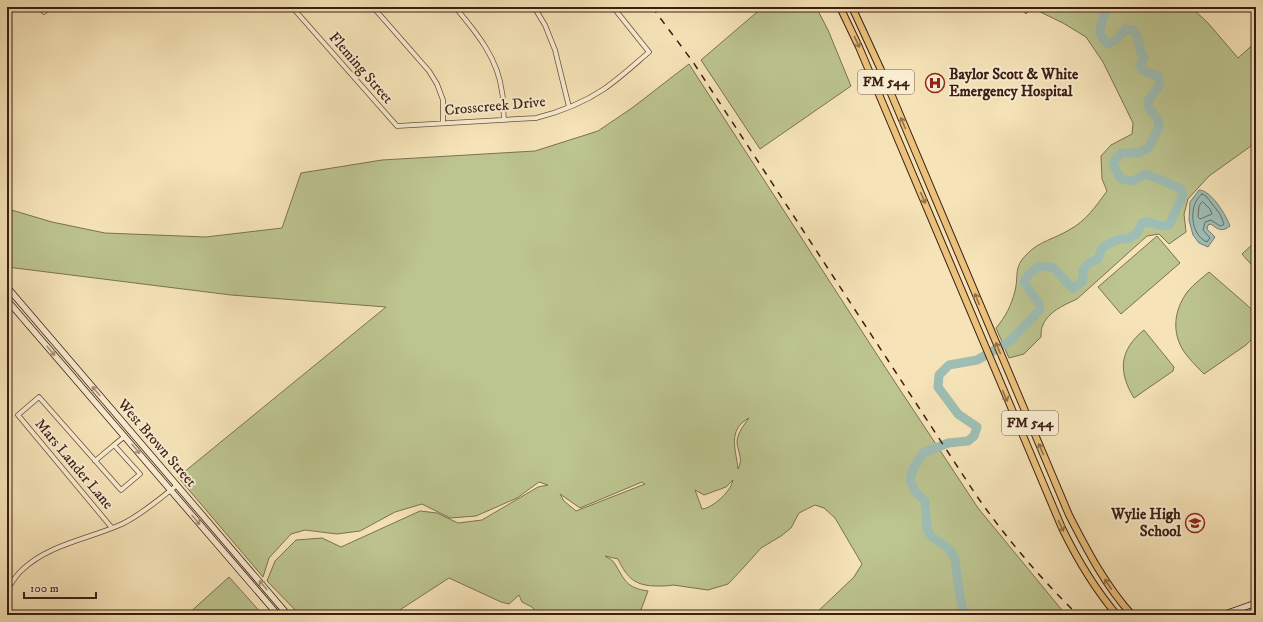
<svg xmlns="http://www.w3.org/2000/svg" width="1263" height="622" font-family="'IM FELL DW Pica',serif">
  <rect width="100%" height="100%" fill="#f6e4b8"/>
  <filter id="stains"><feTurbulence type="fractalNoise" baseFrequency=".005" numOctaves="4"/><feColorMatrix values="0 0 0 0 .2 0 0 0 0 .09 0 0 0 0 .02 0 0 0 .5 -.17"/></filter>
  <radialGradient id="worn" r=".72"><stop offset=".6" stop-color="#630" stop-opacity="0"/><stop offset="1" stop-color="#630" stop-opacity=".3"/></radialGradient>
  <path fill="#bcc48f" stroke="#7b7152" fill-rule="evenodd" d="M763,7H816L828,30L851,86L760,149L701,60Z
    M1020,7H1191L1208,23L1238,58L1256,42V151L1251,146L1209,176L1188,199L1184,214L1186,232L1169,244L1159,234L1147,236L1077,299C1064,305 1047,312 1042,327C1041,330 1041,335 1041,337L1024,354L1009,358L996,328C1006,316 1011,306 1015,291C1019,274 1013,268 1027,254C1038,242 1056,238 1069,230C1086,221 1096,206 1107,191L1102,179L1101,156L1111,145L1132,134L1133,123L1103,62L1086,37L1063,23L1032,8L1026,14Z
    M689,64L885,367L978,508L1066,615H814L854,577L862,564L835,518L824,508L815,505L799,513L791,528L781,536L761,548L745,566L728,584L708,590L673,585C668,586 663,586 657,586C635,586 627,578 618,559L605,556C608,558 613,560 615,564C625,580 626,588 648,591L639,615H538L532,607L522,602L519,595L509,604L501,602L449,578L392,615H300L267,581L275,561L296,540L322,538L341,547L420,511L437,513L458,523L482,520L538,487L548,485L539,482L517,498L476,516L450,518L422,504L395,512L360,531L337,534L305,530L291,534L269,558L263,577L178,477L386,307L231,295L7,267V210L8,209L52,222L105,233L206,237L282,228L301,173L382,160L535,151L598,131L632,108ZM749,418C744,425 738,432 737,441C737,452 744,458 738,469C736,449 727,430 749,418ZM733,480C732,483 731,487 729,489C725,496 710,509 702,509L695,490L704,495L726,487ZM642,482L645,484L576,511L564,501L560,494L580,508Z
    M1157,236L1180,263L1121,314L1098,287Z
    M1256,241V270L1242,254Z
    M1209,272L1247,305L1256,314V335L1246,345L1204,374C1199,369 1194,364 1189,358C1171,338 1172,312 1188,291C1194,284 1202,278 1209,272Z
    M1144,330L1174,367L1173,371L1134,398C1118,372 1119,350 1144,330Z
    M229,577L263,615H187Z"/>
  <path fill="#9ebeb5" stroke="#767e75" d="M1199,190C1211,190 1226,215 1230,226C1223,232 1218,230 1211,224L1208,225L1207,229L1215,237L1208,247L1199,243L1193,235L1189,220L1190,202Z"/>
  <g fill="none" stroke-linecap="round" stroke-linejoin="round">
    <path stroke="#6c6e64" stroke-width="1" d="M1202,194L1206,196L1220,214L1224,224L1223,225L1220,226L1211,220L1205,222L1203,230L1210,238L1207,242C1190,235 1188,204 1202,194Z
      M1203,202L1210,209L1212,214L1200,219L1198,217L1199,206L1201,203Z"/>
    <path stroke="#9ebeb5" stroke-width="9" d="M964,615L960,597L955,559L950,550L931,536L927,529L925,501L915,491L910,480L913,469L923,453L948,443L968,441L974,436L977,427L958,414L938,387L939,375L949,365L977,360L1009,342L1040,310L1039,303L1024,282L1028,275L1038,267C1042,267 1047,266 1051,267C1061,271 1064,283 1073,288L1083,281V270L1089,263L1098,259L1102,248L1116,240L1130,238L1137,233L1142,223C1155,220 1156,228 1169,225L1183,195L1180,188L1146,174L1132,181L1121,179L1113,164L1116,158L1122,153H1139L1149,147L1159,127L1158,120L1149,108L1148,101L1159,86V77L1142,70L1140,65L1144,57L1141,53L1138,39L1133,30L1126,29L1116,40L1108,44C1094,34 1102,24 1106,10L1111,7"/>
    <g stroke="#69503d" stroke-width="5.5">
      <path id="minor" d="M292,7L397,126L536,118C560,112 583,103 604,89C620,78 635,64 649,52L613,7
        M373,7L429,71L437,84L443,100V123
        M455,7C476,32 498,58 502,92C504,101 503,111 504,120
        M534,7L545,25L555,50L569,107
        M44,12L50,7
        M114,445L125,436
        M95,461L114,445L140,474L121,490L39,397L18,415L112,528
        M7,590C11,584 16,575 22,570C49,544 89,539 122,524C141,515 161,498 177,485"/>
    </g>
    <g stroke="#3a1e14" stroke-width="7">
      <path id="secondary" d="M7,287L288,615
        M7,300L278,615
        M1222,615L1256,603"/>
    </g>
    <g stroke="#3a1e14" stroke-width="8">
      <path id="primary" d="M840,7L859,47L1062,528C1077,559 1095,589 1117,615
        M852,7L881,70L1069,515C1087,550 1105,585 1132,615"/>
    </g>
    <use href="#minor" stroke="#f9edd1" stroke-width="4"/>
    <use href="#secondary" stroke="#f9edd1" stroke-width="5.5"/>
    <use href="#primary" stroke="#ebc27c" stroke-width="6"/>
    <path stroke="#3a1e14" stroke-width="1.5" stroke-dasharray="7 7" stroke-linecap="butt" d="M652,7L693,62L976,495C1007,539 1040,578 1078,615"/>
  </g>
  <defs><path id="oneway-shaft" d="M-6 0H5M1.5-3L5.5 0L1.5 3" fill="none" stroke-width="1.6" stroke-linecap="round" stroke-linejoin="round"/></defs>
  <g stroke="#927048">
    <use href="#oneway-shaft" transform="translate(857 42) rotate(65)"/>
    <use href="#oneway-shaft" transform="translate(903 123) rotate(-113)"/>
    <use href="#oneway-shaft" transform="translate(923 198) rotate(67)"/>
    <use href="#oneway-shaft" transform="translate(977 299) rotate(-113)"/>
    <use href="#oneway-shaft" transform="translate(998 348) rotate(-113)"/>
    <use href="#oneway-shaft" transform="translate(1005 396) rotate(67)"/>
    <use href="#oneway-shaft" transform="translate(1041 449) rotate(-113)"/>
    <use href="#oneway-shaft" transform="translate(1061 526) rotate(65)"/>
    <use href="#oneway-shaft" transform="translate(1108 584) rotate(-123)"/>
  </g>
  <g stroke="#a3907c">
    <use href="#oneway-shaft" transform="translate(51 351) rotate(49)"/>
    <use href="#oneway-shaft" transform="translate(96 391) rotate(-130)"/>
    <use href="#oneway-shaft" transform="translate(136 449) rotate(49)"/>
    <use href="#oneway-shaft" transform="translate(196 520) rotate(49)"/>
    <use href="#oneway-shaft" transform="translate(263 585) rotate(-130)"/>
  </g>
  <defs>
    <g id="hospital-ring" transform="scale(1)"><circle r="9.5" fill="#f9edd1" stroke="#8f2418" stroke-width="1.5"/><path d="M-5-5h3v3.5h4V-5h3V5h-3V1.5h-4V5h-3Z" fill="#8f2418"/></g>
    <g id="school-ring" transform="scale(1)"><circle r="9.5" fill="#f9edd1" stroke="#8f2418" stroke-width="1.5"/><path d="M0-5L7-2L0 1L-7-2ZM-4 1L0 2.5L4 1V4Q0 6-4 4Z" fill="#8f2418"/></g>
  </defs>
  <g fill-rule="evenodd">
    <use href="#hospital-ring" x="935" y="83"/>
    <use href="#school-ring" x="1195" y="523"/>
  </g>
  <g text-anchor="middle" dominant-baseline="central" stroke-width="4" stroke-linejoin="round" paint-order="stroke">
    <g fill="#f9edd1" stroke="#735c4d" stroke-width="1">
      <rect x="858" y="70" width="56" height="24" rx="3"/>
      <rect x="1002" y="411" width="56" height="24" rx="3"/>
    </g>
    <g font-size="14" font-weight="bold" fill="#3a1e14">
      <text x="886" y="82">FM 544</text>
      <text x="1030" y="423">FM 544</text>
    </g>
    <g font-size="15" fill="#3a1e14" stroke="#f9edd1">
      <text transform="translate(361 68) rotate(49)">Fleming Street</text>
      <text transform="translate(495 106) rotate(-5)">Crosscreek Drive</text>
      <text transform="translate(157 443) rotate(49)">West Brown Street</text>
      <text transform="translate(74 464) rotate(50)">Mars Lander Lane</text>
    </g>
    <g font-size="15" font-weight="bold" fill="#3a1e14" stroke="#f9edd1" text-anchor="start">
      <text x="949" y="74">Baylor Scott &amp; White<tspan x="949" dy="17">Emergency Hospital</tspan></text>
      <text x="1181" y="514" text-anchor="end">Wylie High<tspan x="1181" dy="17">School</tspan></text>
    </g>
  </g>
  <rect width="1263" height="622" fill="none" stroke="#f6e4b8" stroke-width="24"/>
  <rect x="8" y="8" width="1247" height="606" fill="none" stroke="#3a1e14" stroke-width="2"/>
  <rect x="12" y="12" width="1239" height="598" fill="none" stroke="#3a1e14"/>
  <path d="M24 592v6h72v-6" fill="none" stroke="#3a1e14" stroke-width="2"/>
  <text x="30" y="592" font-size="12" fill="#3a1e14" stroke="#f9edd1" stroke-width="3" paint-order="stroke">100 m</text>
  <rect width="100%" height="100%" filter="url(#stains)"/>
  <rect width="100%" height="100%" fill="url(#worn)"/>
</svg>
